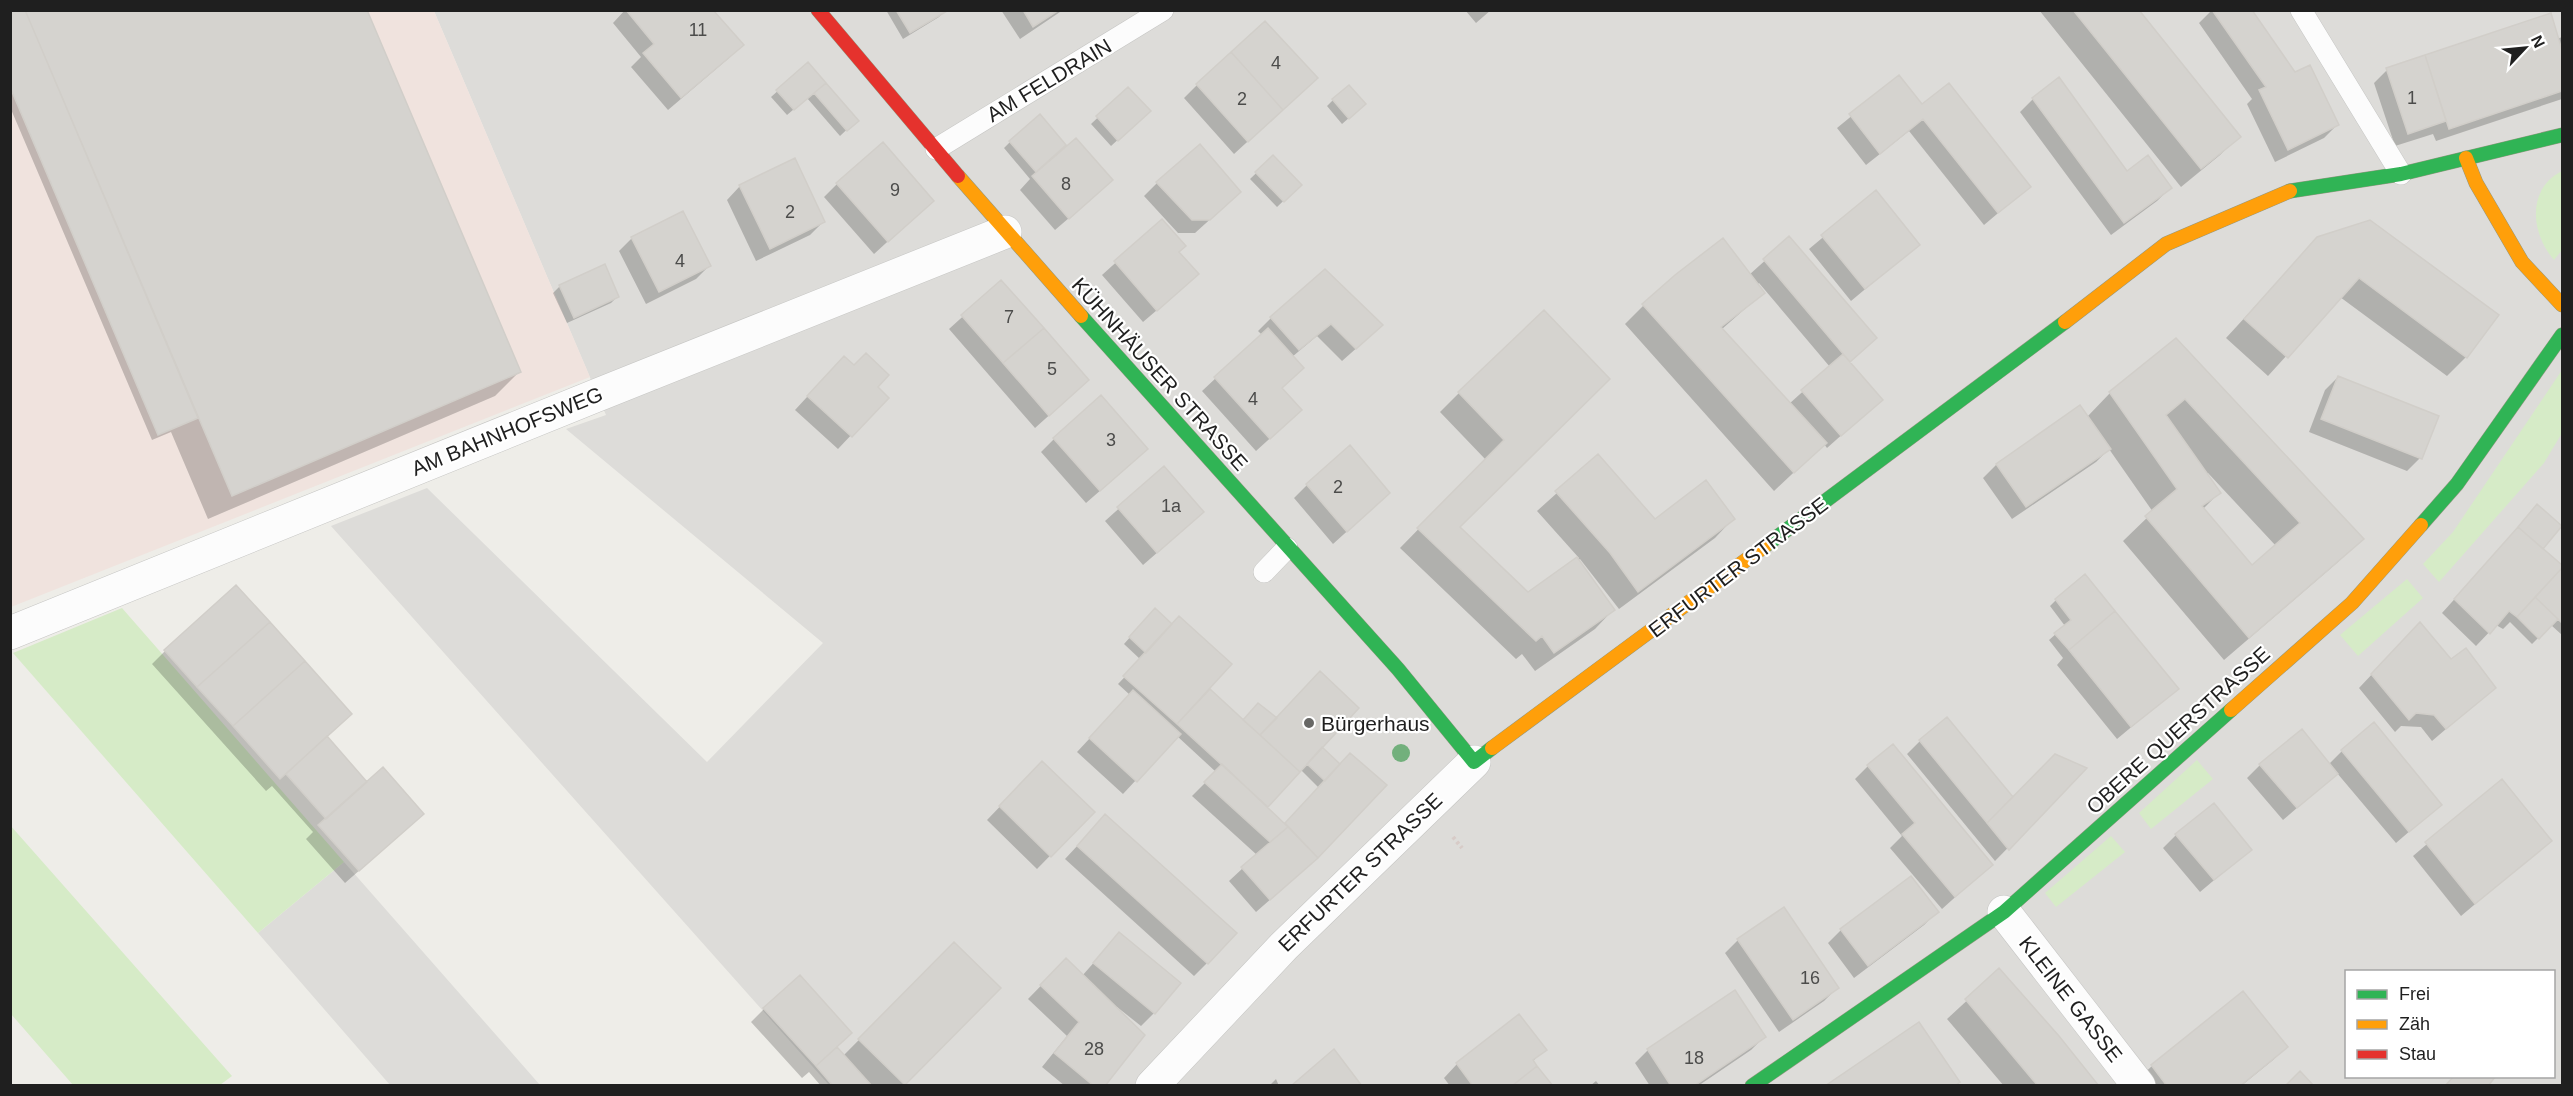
<svg xmlns="http://www.w3.org/2000/svg" width="2573" height="1096" font-family="Arial,sans-serif">
  <rect width="100%" height="100%" fill="#eeede8"/>
  <path fill="#dddcd9" fill-rule="evenodd" d="M434,11H2562V1085H829L331,526L427,488L707,762L823,643L566,429L606,415ZM2346,972H2554V1076H2346Z
    M344,862L540,1085H390L258,933Z"/>
  <path fill="#f0e3de" d="M11,11H434L590,377L11,607Z"/>
  <path fill="#d6ebc7" d="M2562,171V250L2554,260C2531,234 2526,189 2562,171Z
    M2562,370V433L2544,463L2439,582L2423,564L2453,532Z
    M2407,579L2423,598L2358,656L2340,635Z
    M122,608L344,862L258,933L13,653Z
    M2197,760L2213,779L2151,829L2139,813Z
    M10,825L232,1076L220,1085H73L11,1014Z
    M2111,836L2125,852L2056,907L2045,893Z"/>
  <path fill="#0003" fill-rule="evenodd" d="M10,10H365L519,372L495,396L208,519L171,432L152,440L10,107Z
    M625,10H711L729,58L668,110L631,67L641,57L613,23Z
    M886,10H945L939,17L903,39Z
    M1001,10H1063L1020,39Z
    M1465,10H1491L1476,23Z
    M2039,10H2137L2239,136L2220,155L2181,187Z
    M2212,10H2250L2294,74L2338,124L2324,138L2275,162L2247,104L2252,99L2199,23Z
    M2550,15L2557,39L2562,37V99L2436,141L2433,134L2395,146L2374,83L2387,70Z
    M808,64L857,120L840,136L807,98L787,115L771,97Z
    M1899,77L1922,106L2029,187L1984,225L1909,131L1866,165L1837,128Z
    M1197,85L1303,91L1234,154L1184,98Z
    M1128,89L1143,117L1111,146L1091,124Z
    M2033,99L2126,173L2170,188L2157,201L2111,235L2020,112Z
    M1333,100L1358,110L1342,124L1327,106Z
    M1010,142L1057,153L1098,193L1055,230L1020,190L1030,179L1004,148Z
    M1273,157L1300,185L1277,207L1250,179Z
    M794,160L823,222L810,235L756,261L727,200L740,186Z
    M1157,183L1226,205L1195,233H1178L1144,196Z
    M837,184L932,201L874,254L824,197Z
    M1876,193L1918,245L1851,301L1809,249Z
    M1162,221L1177,252L1184,287L1143,322L1102,275Z
    M632,238L709,266L696,279L646,304L619,251Z
    M2318,238L2466,357L2447,376L2340,297L2268,376L2226,338Z
    M1789,239L1862,351L1848,363L1881,400L1827,448L1824,444L1774,491L1625,324L1643,306L1749,275ZM1759,283L1830,367L1789,404L1722,329L1763,293L1757,285Z
    M1325,271L1368,338L1342,361L1317,336L1292,357L1280,389L1287,423L1256,451L1202,391L1262,335L1258,331L1271,318Z
    M1001,282L1074,393L1035,428L949,329Z
    M560,286L617,297L611,303L567,323L553,293Z
    M2176,340L2361,539L2338,562L2224,660L2123,541L2153,512L2109,449L2096,462L2012,519L1983,478L1996,465L2080,407L2087,417L2110,393ZM2208,473L2276,546L2252,567L2203,509L2219,493L2206,475Z
    M831,371L875,387L886,398L838,449L795,410Z
    M2338,377L2420,458L2407,471L2309,432L2325,390Z
    M1608,379L1458,527L1528,594L1579,558L1537,511L1598,456L1655,521L1733,519L1715,538L1619,609L1580,559L1578,560L1613,610L1595,629L1535,671L1522,654L1516,659L1400,548L1486,460L1440,412L1459,393Z
    M1054,439L1133,462L1086,503L1041,452Z
    M1164,468L1189,525L1143,565L1105,521Z
    M1307,485L1375,506L1333,544L1294,498Z
    M2506,542L2541,549L2559,573L2562,570V635L2551,625L2532,644L2510,622L2503,629L2496,625L2476,646L2442,613Z
    M2056,600L2177,689L2117,739L2057,665L2063,658L2049,640L2065,626L2050,606Z
    M1149,616L1208,689L1243,722L1277,720L1320,747L1340,766L1385,785L1303,871L1256,912L1229,881L1257,855L1192,796L1216,772L1177,736L1123,794L1077,752L1130,695L1118,684L1141,660L1124,644ZM1300,769L1319,788L1285,826L1266,806Z
    M2407,637L2494,688L2432,741L2421,727L2401,726L2395,732L2359,688Z
    M165,651L326,737L367,784L409,827L345,883L306,839L313,832L272,786L266,791L152,664Z
    M1920,741L2013,799L2085,769L1995,861L1907,754Z
    M2342,751L2440,805L2396,843L2337,773L2283,820L2247,778L2260,765L2329,764Z
    M1042,763L1093,812L1037,869L987,820Z
    M1868,766L1991,865L1942,909L1890,848L1902,836L1855,779Z
    M2501,781L2550,841L2461,916L2413,856Z
    M1092,830L1207,963L1194,976L1065,859Z
    M2176,835L2250,850L2200,892L2163,848Z
    M1937,912L1924,925L1854,978L1828,943L1841,930Z
    M1119,934L1154,1013L1141,1026L1117,1007L1103,1086H1065L1042,1067L1067,1036L1028,999L1066,960L1082,976Z
    M1738,940L1837,988L1824,1001L1779,1032L1725,953Z
    M954,944L999,988L902,1086H821L809,1072L802,1078L751,1022L764,1009L836,1047L843,1056Z
    M1999,971L2097,1086H2004L1947,1019Z
    M2242,993L2286,1047L2273,1060L2241,1086H2144L2138,1079L2152,1066Z
    M1519,1016L1545,1049L1532,1062L1551,1086H1450L1444,1078L1457,1064Z
    M1764,1037L1751,1050L1698,1086H1650L1635,1063L1648,1050Z
    M1276,1079L1279,1086H1269Z
    M1596,1081L1600,1086H1590Z"/>
  <path fill="#d5d3cf" stroke="#d1cec9" stroke-width="1.5" fill-rule="evenodd" d="M10,10H25L198,418L158,435L10,87Z
    M25,10H367L521,372L232,496Z
    M626,10H713L744,45L681,98L643,53L654,44Z
    M896,10H947V11L910,33Z
    M1023,10H1059L1033,27Z
    M2073,10H2139L2241,137L2201,169Z
    M2212,10H2252L2295,72L2310,65L2339,125L2288,150L2259,90L2266,87Z
    M2551,13L2562,50V91L2449,129L2425,55Z
    M1265,21L1318,78L1283,110L1231,52Z
    M1231,52L1283,110L1248,142L1196,84Z
    M2425,55L2446,121L2408,134L2386,68Z
    M808,62L826,83L794,110L776,90Z
    M1899,75L1922,104L1949,83L2031,187L1998,213L1923,119L1880,154L1849,114Z
    M2059,77L2127,171L2148,155L2172,188L2124,223L2032,98Z
    M826,83L859,121L847,131L814,93Z
    M1349,85L1366,104L1349,119L1332,99Z
    M1128,87L1151,111L1118,141L1096,116Z
    M1040,114L1066,145L1036,172L1009,141Z
    M1076,138L1113,180L1069,219L1032,176Z
    M883,142L934,201L888,242L836,183Z
    M1200,144L1241,192L1210,220H1192L1156,182Z
    M1273,155L1302,185L1284,202L1255,172Z
    M795,158L825,222L770,249L739,185Z
    M1876,190L1920,245L1865,289L1821,235Z
    M683,211L711,266L659,292L631,237Z
    M1162,219L1186,246L1179,252L1199,274L1157,311L1114,261Z
    M2370,220L2499,315L2467,358L2359,278L2288,358L2244,319L2317,237Z
    M1789,236L1877,338L1850,362L1763,259Z
    M1723,238L1765,293L1721,327L1827,443L1794,473L1642,304L1675,275Z
    M605,264L619,297L574,318L559,285Z
    M1325,269L1383,325L1356,349L1331,324L1299,350L1270,317Z
    M1001,280L1044,328L1003,363L961,315Z
    M1544,310L1610,379L1460,527L1528,592L1577,557L1615,610L1554,653L1542,636L1536,641L1417,528L1504,440L1458,392Z
    M1044,328L1089,380L1049,416L1003,363Z
    M1268,328L1304,368L1282,388L1302,410L1270,439L1214,377Z
    M2176,338L2364,539L2249,638L2145,516L2177,489L2109,392ZM2185,399L2300,523L2252,565L2202,506L2221,493L2166,415Z
    M866,353L889,375L878,387L889,398L852,437L807,396L844,356L854,365Z
    M1843,354L1883,400L1841,436L1801,390Z
    M2338,376L2439,416L2422,459L2321,419Z
    M1101,395L1148,449L1100,491L1053,438Z
    M2080,405L2111,449L2026,507L1996,464Z
    M1350,445L1390,493L1347,532L1306,484Z
    M1598,454L1655,519L1706,480L1735,519L1638,592L1610,553L1555,491Z
    M1164,466L1204,512L1157,553L1117,507Z
    M2537,504L2562,526L2543,549L2518,527Z
    M2518,527L2562,565V568L2517,617L2509,611L2490,634L2454,599Z
    M2562,568V623L2535,597Z
    M2085,574L2115,611L2069,650L2054,633L2071,620L2055,599Z
    M236,585L270,622L197,687L164,650Z
    M2535,597L2558,619L2539,639L2517,617Z
    M1155,608L1172,624L1146,653L1129,637Z
    M2115,611L2179,689L2131,727L2069,650Z
    M1179,616L1232,664L1177,724L1123,676Z
    M270,622L305,661L233,726L197,687Z
    M2420,622L2451,659L2466,648L2496,688L2446,729L2434,715L2416,713L2409,720L2371,674Z
    M305,661L352,714L280,779L233,726Z
    M1320,671L1359,708L1300,772L1260,735Z
    M1210,689L1300,772L1268,807L1177,724Z
    M1133,690L1181,734L1137,782L1089,738Z
    M1258,703L1277,718L1260,735L1243,720Z
    M1947,717L2013,797L1987,823L1919,740Z
    M2374,722L2442,805L2409,832L2341,750Z
    M2302,729L2338,774L2297,808L2259,764Z
    M327,736L367,782L326,819L286,774Z
    M1893,744L1993,865L1955,897L1902,834L1915,823L1867,765Z
    M1322,747L1340,764L1325,781L1307,764Z
    M1350,753L1387,785L1318,858L1285,823Z
    M2055,754L2087,768L2009,850L1987,823Z
    M1042,761L1095,812L1051,857L999,806Z
    M1222,764L1288,827L1270,842L1204,782Z
    M383,767L424,814L359,871L318,825Z
    M2502,779L2552,841L2475,904L2425,842Z
    M2214,803L2252,850L2214,880L2175,834Z
    M1105,814L1237,933L1208,964L1077,846Z
    M1288,827L1318,858L1270,900L1241,867Z
    M1911,876L1939,912L1868,966L1840,929Z
    M1784,907L1839,988L1793,1020L1737,939Z
    M1119,932L1181,983L1155,1014L1093,963Z
    M954,942L1001,988L905,1085L858,1039Z
    M1066,958L1145,1035L1105,1086H1094L1054,1053L1079,1022L1040,985Z
    M1999,968L2059,1036L2099,1086H2038L1965,999Z
    M800,975L852,1033L816,1066L763,1008Z
    M1735,990L1766,1037L1694,1086H1671L1647,1049Z
    M2243,991L2288,1047L2240,1086H2167L2151,1065Z
    M1519,1014L1547,1050L1533,1060L1537,1066L1512,1086H1473L1456,1063Z
    M1919,1022L1960,1082L1955,1086H1825Z
    M837,1047L872,1086H833L816,1066Z
    M1334,1049L1362,1086H1291Z
    M1537,1066L1553,1086H1512Z
    M2300,1071L2314,1086H2285Z
    M2454,1076H2496L2488,1086H2445Z"/>
  <g fill="none" stroke-linecap="round" stroke-linejoin="round">
    <g stroke="#c6c6c4" stroke-width="22">
      <path id="lane" d="M2301,10L2401,174
        M936,149L1163,10
        M1264,572L1287,548"/>
    </g>
    <g stroke="#c6c6c4" stroke-width="34">
      <path id="street" d="M10,633L595,396L1005,232
        M2004,912L2139,1086
        M1152,1086L1284,946L1474,762"/>
    </g>
    <g stroke="#939880" stroke-width="15">
      <path id="fast" d="M2290,191L2401,174L2562,135
        M1081,316L1398,669L1474,762L1492,748
        M2421,525L2457,484L2562,335
        M1765,546L2065,322
        M1752,1086L2004,912L2231,710"/>
    </g>
    <g stroke="#939880" stroke-width="15">
      <path id="slow" d="M2466,158L2476,183L2522,262L2562,305
        M958,176L1081,316
        M2065,322L2166,244L2290,191
        M2231,710L2352,603L2421,525
        M1492,748L1765,546"/>
    </g>
    <g stroke="#939880" stroke-width="15">
      <path id="jam" d="M818,10L958,176"/>
    </g>
    <path stroke="#d7cbc7" stroke-width="4" stroke-dasharray="3 3" stroke-linecap="butt" d="M1453,837L1462,848"/>
    <use href="#lane" stroke="#fcfcfc" stroke-width="21"/>
    <use href="#street" stroke="#fcfcfc" stroke-width="33"/>
    <use href="#fast" stroke="#30b455" stroke-width="14"/>
    <use href="#slow" stroke="#ff9f0a" stroke-width="14"/>
    <use href="#jam" stroke="#e5322d" stroke-width="14"/>
  </g>
  <circle fill="#72b07c" cx="1401" cy="753" r="9"/>
  <circle fill="#676765" stroke="#fff" stroke-width="2" cx="1309" cy="723" r="6"/>
  <g text-anchor="middle" dominant-baseline="central" stroke-width="4.5" stroke-linejoin="round" paint-order="stroke">
    <g font-size="18" fill="#4c4c4b">
      <text x="698" y="30">11</text>
      <text x="1276" y="63">4</text>
      <text x="2412" y="98">1</text>
      <text x="1242" y="99">2</text>
      <text x="1066" y="184">8</text>
      <text x="895" y="190">9</text>
      <text x="790" y="212">2</text>
      <text x="680" y="261">4</text>
      <text x="1009" y="317">7</text>
      <text x="1052" y="369">5</text>
      <text x="1253" y="399">4</text>
      <text x="1111" y="440">3</text>
      <text x="1338" y="487">2</text>
      <text x="1171" y="506">1a</text>
      <text x="1810" y="978">16</text>
      <text x="1094" y="1049">28</text>
      <text x="1694" y="1058">18</text>
    </g>
    <g font-size="21" fill="#1f1f1f" stroke="#fff">
      <text transform="translate(1049 80) rotate(-31)">AM FELDRAIN</text>
      <text transform="translate(1160 374) rotate(48)">KÜHNHÄUSER STRASSE</text>
      <text transform="translate(507 431) rotate(-22)">AM BAHNHOFSWEG</text>
      <text transform="translate(1738 567) rotate(-37)">ERFURTER STRASSE</text>
      <text transform="translate(2178 730) rotate(-42)">OBERE QUERSTRASSE</text>
      <text transform="translate(1360 872) rotate(-44)">ERFURTER STRASSE</text>
      <text transform="translate(2071 999) rotate(52)">KLEINE GASSE</text>
    </g>
    <g font-size="21" fill="#1f1f1f" stroke="#fff" text-anchor="start">
      <text x="1321" y="723">Bürgerhaus</text>
    </g>
  </g>
  <rect width="2573" height="1096" fill="none" stroke="#1f1f1f" stroke-width="24"/>
  <rect x="2345" y="970" width="210" height="108" fill="#ffffff" stroke="#a5a5a5" stroke-width="1.5"/>
  <rect x="2357" y="990" width="30" height="9" fill="#30b455" stroke="#a5a5a5" stroke-width="1.5"/>
  <text x="2399" y="1000" font-size="18" fill="#1f1f1f">Frei</text>
  <rect x="2357" y="1020" width="30" height="9" fill="#ff9f0a" stroke="#a5a5a5" stroke-width="1.5"/>
  <text x="2399" y="1030" font-size="18" fill="#1f1f1f">Zäh</text>
  <rect x="2357" y="1050" width="30" height="9" fill="#e5322d" stroke="#a5a5a5" stroke-width="1.5"/>
  <text x="2399" y="1060" font-size="18" fill="#1f1f1f">Stau</text>
  <g transform="translate(2525 48) rotate(64)" stroke="#ffffff" stroke-width="4.5" paint-order="stroke">
  <path d="M0-4.5L10 22L0 15L-10 22Z" fill="#1f1f1f"/>
  <text y="-9" font-size="16" font-weight="bold" text-anchor="middle" fill="#1f1f1f">N</text>
  </g>
</svg>
